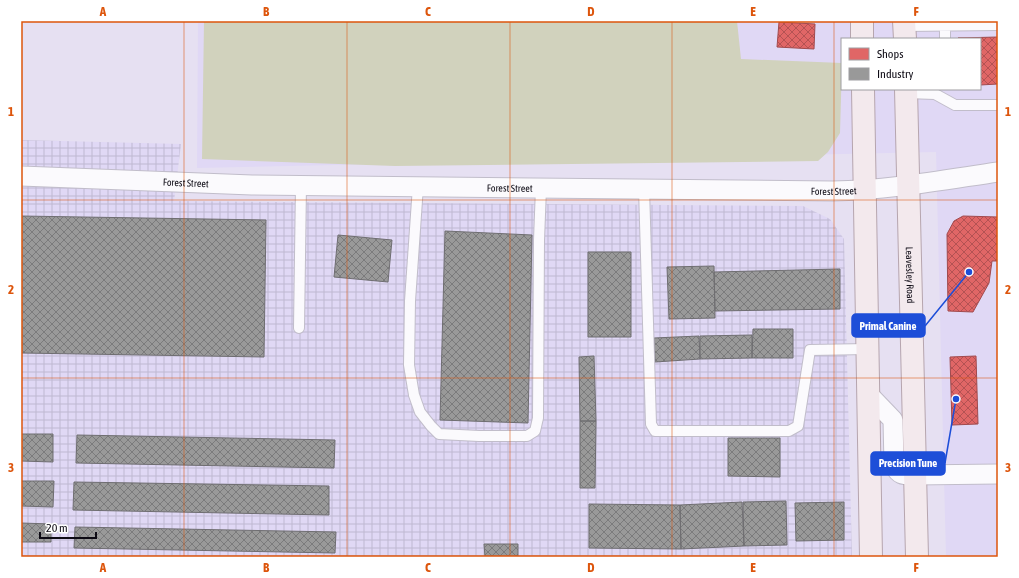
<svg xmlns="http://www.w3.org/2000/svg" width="1019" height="578" font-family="'Asap Condensed',sans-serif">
  <defs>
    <pattern id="industrial-grid" width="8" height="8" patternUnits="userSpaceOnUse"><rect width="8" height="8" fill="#e0d8f5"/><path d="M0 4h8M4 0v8" fill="none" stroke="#bfb8d1"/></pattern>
    <pattern id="shops-cross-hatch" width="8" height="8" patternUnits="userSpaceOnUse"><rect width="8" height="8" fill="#e06666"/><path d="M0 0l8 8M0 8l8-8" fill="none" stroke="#b45253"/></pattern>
    <pattern id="industry-cross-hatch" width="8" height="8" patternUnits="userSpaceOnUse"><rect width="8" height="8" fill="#999"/><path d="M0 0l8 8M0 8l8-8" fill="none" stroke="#7b7b7c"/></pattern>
  </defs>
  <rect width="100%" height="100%" fill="#e6e0f2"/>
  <path fill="#e0d8f5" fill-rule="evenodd" d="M198,21H998V557H946L936,152L197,168ZM842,39H980V89H842Z"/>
  <path fill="url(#industrial-grid)" d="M21,140L181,144L174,201L803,206L830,219L844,239L852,557H21Z"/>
  <path fill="#d1d2bd" d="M204,21H737L741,59L842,63L840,133L828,152L818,161L395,166L202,159Z"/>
  <path fill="url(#shops-cross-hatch)" stroke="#a14a4d" d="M779,22L815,24L814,49L777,47Z
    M998,37V84L980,85V39L958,38Z
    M963,216L998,217V261H992L989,283L973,312L948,311L947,234L954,221Z
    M976,356L978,424L952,425L950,357Z"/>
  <path fill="url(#industry-cross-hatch)" stroke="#6f6e71" d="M21,216L266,220L264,357L21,353Z
    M445,231L532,235L528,423L440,420Z
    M338,235L392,240L388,282L334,277Z
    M588,252H631V337H588Z
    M714,266L715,318L669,319L667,267Z
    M840,269V309L715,311L714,272Z
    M753,329H793V358H752Z
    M752,335V358L700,359V336Z
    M699,336L700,359L655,362L654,338Z
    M594,356L596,421H580L579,357Z
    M580,421H596L595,488H580Z
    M21,434H53V462L21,461Z
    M77,435L335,440L334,468L76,463Z
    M728,438H780V477L728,476Z
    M21,481H54L53,507L21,506Z
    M74,482L329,486V515L73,510Z
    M786,501L787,545L744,546L743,502Z
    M742,502L744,546L681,549L680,505Z
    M844,502V540L796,541L795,503Z
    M589,504L680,505L681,549L589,548Z
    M21,523L51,524V542H21Z
    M75,527L336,532L335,553L74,548Z
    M484,544H518V557H485Z"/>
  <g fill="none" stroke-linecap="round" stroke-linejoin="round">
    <g stroke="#c1bdca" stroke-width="12">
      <path id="service" d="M905,26L998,25
        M945,39V21
        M906,93L935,94L955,105H998
        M418,186L410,301L409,365L414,395L420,412L431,426L439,434L479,436H527L535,431L538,418L539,240L541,188
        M644,188L651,424L655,431H789L798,426L810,350L868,349
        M299,328L301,185"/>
    </g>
    <g stroke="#c1bdca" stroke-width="21">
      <g id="minor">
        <path id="s1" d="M21,176L252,185L833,191C889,190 943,180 998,172"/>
        <path d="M869,395L893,420L894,465C899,476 904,475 915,475L998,474"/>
      </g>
    </g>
    <g stroke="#b6a5ae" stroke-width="24">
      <g id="primary">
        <path d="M862,21V39"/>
        <path d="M904,21L905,39"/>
        <path d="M863,89L871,557"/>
        <path id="s2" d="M906,89L917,557"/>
      </g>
    </g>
    <use href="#service" stroke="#fbfafd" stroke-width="10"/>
    <use href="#minor" stroke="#fbfafd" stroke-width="19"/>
    <use href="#primary" stroke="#f3e9ed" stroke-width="22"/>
  </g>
  <path fill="none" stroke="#dd550c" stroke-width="1" stroke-opacity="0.55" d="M184,21V557M347,21V557M510,21V557M672,21V557M834,21V557M21,200H998M21,378H998"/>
  <g text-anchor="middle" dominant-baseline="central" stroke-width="4" stroke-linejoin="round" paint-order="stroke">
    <g font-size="10" fill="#0d0a14" stroke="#fff">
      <text stroke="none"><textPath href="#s1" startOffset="165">Forest Street</textPath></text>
      <text stroke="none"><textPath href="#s1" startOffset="489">Forest Street</textPath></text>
      <text stroke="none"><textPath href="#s1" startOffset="813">Forest Street</textPath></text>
      <text stroke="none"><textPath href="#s2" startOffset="186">Leavesley Road</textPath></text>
    </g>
  </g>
  <path fill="none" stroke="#1d4ed8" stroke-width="1.5" d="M969 272L925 326M956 399L945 463"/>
  <g fill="#1d4ed8" stroke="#fff" stroke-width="1.5">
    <circle cx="969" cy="272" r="4"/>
    <circle cx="956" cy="399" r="4"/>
  </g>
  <g fill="#1d4ed8" stroke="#1d4ed8" stroke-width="1.5">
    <rect x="852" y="314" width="73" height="23" rx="4"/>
    <rect x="871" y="452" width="74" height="23" rx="4"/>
  </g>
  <g font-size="11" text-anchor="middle" font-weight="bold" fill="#fff">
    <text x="888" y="330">Primal Canine</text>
    <text x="908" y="467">Precision Tune</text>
  </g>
  <rect width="1019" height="578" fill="none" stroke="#ffffff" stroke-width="44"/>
  <rect x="841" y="38" width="140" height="52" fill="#ffffff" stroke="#9e9da1"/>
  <rect x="849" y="48" width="20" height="12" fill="#e06666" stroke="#9e9da1"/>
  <text x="877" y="58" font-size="12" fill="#0d0a14">Shops</text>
  <rect x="849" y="68" width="20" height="12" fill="#999999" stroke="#9e9da1"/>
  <text x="877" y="78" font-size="12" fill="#0d0a14">Industry</text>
  <path d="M40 532v6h56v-6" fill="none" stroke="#0d0a14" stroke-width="2"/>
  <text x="46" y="532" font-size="12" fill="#0d0a14" stroke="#ffffff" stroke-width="3" paint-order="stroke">20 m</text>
  <rect x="22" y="22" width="975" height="534" fill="none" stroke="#dd550c" stroke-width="1.5"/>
  <g font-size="13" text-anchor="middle" font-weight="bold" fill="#dd550c">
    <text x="103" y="16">A</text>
    <text x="266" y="16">B</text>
    <text x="428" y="16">C</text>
    <text x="591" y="16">D</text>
    <text x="753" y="16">E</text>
    <text x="916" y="16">F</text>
    <text x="11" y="116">1</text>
    <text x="1008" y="116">1</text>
    <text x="11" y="294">2</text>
    <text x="1008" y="294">2</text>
    <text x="11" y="472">3</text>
    <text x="1008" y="472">3</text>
    <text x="103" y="572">A</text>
    <text x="266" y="572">B</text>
    <text x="428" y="572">C</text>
    <text x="591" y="572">D</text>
    <text x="753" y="572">E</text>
    <text x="916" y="572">F</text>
  </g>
</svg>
